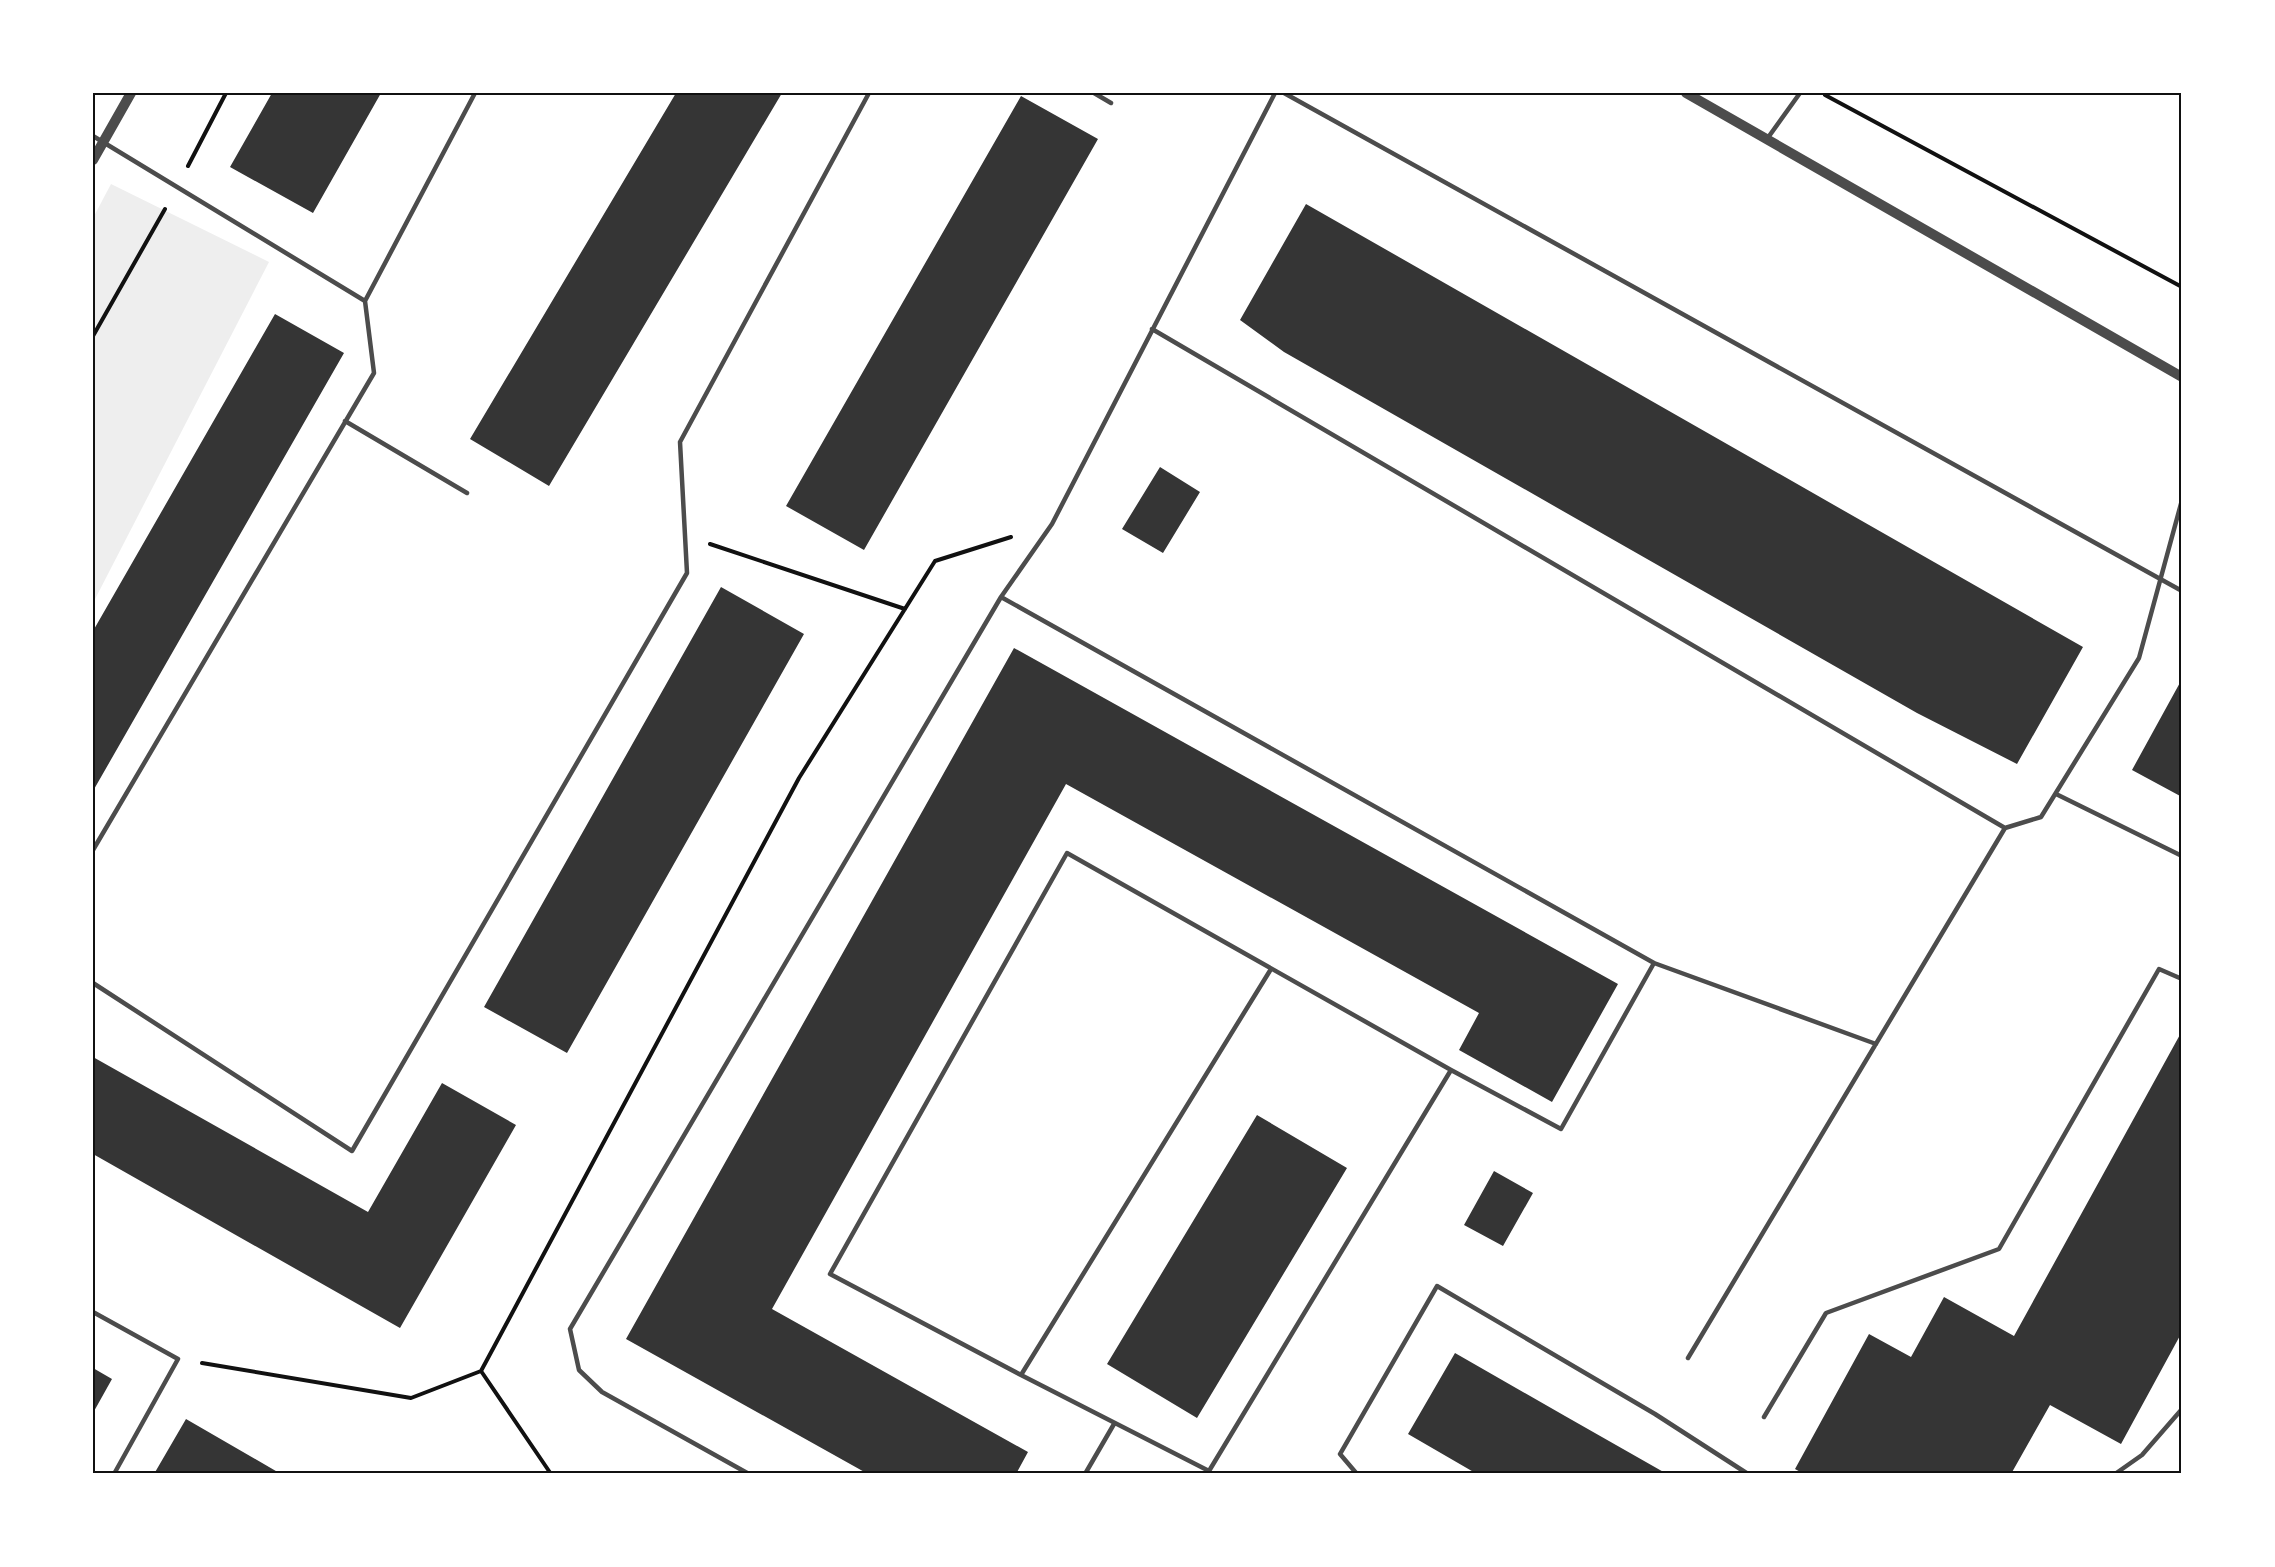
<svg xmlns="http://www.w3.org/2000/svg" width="2275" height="1567" font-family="Literata,serif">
  <rect width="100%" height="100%" fill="#fff"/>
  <path fill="#eee" d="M111,184L269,262L93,603V218Z"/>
  <path fill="#353535" d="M272,93H381L313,213L230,167Z
    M676,93H782L549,486L470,439Z
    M1021,96L1098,139L864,550L786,506Z
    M1306,204L2083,647L2017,764L1917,713L1284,352L1240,320Z
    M275,314L344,353L93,791V631Z
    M1160,467L1200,492L1163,553L1122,529Z
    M721,587L804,634L567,1053L484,1007Z
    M1014,648L1618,984L1552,1102L1459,1050L1479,1013L1066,784L772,1309L1028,1452L1016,1474H868L626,1339Z
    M2182,679V797L2132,770Z
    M2182,1031V1332L2121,1444L2050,1405L2011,1474H1804L1795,1469L1869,1334L1911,1357L1944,1297L2014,1336Z
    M93,1057L368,1212L442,1083L516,1125L400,1328L93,1154Z
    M1257,1115L1347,1168L1197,1418L1107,1364Z
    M1494,1171L1533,1193L1503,1246L1464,1225Z
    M1455,1353L1565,1416L1667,1474H1477L1408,1434Z
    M93,1368L112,1379L93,1413Z
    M186,1419L281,1474H154Z"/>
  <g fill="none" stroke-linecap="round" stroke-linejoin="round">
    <path stroke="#111" stroke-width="4" d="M1825,95L2182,287
      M188,166L226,93
      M93,336L165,209
      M710,544L905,609
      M202,1363L411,1398L481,1371
      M551,1474L481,1371L799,778L935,561L1011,537"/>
    <path stroke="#4c4c4c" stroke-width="4.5" d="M1094,93L1111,103
      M1284,93L2182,591
      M93,136L365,301
      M1767,139L1800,93
      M1152,329L2005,828
      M345,421L467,493
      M1001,597L1052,524L1275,93
      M2056,794L2182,856
      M93,850L374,373L365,301L475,93
      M1271,969L1021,1375L830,1274L1067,853L1451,1070L1561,1129L1654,963L1876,1044
      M93,983L352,1151L687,573L680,442L869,93
      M93,1312L178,1359L114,1474
      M1688,1358L2005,828L2041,817L2139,658L2182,500
      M1021,1375L1209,1471L1451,1070
      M1764,1417L1826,1313L1999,1249L2159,969L2182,979
      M749,1474L602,1392L579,1370L570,1329L1001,597L1654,963
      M1085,1474L1114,1424
      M1357,1474L1340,1454L1437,1286L1655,1414L1748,1474
      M2115,1474L2142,1455L2182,1409"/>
    <path stroke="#4c4c4c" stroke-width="10" d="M1686,93L2182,377
      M93,160L131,93"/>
  </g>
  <rect width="2275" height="1567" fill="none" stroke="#ffffff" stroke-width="189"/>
  <rect x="94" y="94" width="2086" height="1378" fill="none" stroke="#111" stroke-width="2"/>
</svg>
